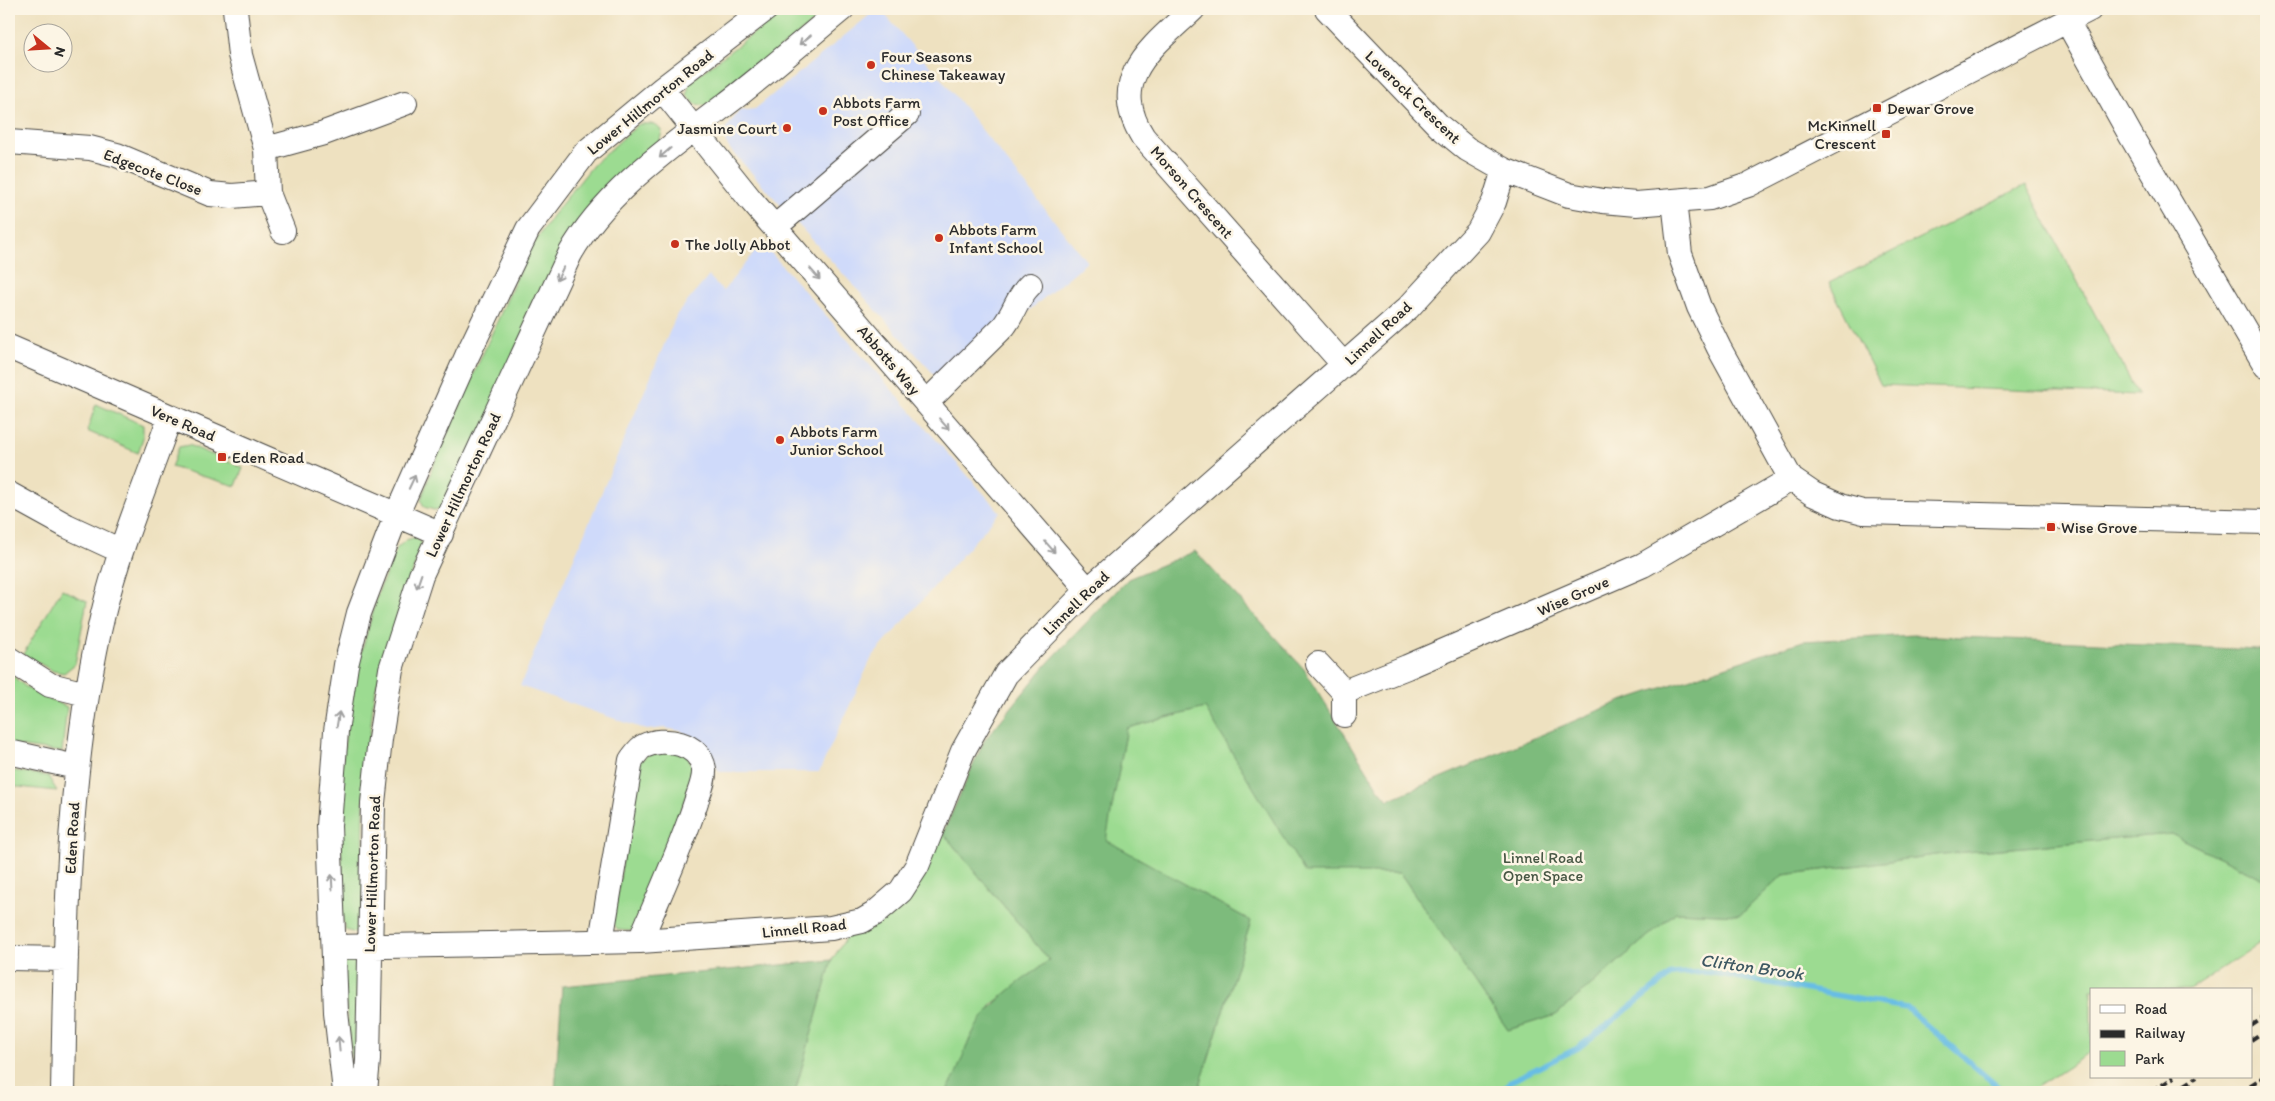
<svg xmlns="http://www.w3.org/2000/svg" width="2275" height="1101" font-family="Itim,sans-serif">
  <rect width="100%" height="100%" fill="#fcf5e5"/>
  <filter id="ink" filterUnits="userSpaceOnUse"><feTurbulence type="fractalNoise" baseFrequency=".02" numOctaves="2"/><feDisplacementMap in="SourceGraphic" scale="10" xChannelSelector="R" yChannelSelector="G"/><feConvolveMatrix kernelMatrix="1 2 1 2 8 2 1 2 1" color-interpolation-filters="sRGB"/></filter>
  <filter id="wash" filterUnits="userSpaceOnUse"><feTurbulence type="fractalNoise" baseFrequency=".0096" numOctaves="4" result="noise"/><feDisplacementMap in="SourceGraphic" scale="20" xChannelSelector="R" yChannelSelector="G"/><feGaussianBlur stdDeviation="1.12" result="paint"/><feColorMatrix in="noise" values="0 0 0 0 0 0 0 0 0 0 0 0 0 0 0 0 0 1.4 0 .05"/><feComposite in="paint" operator="in"/></filter>
  <g filter="url(#wash)">
    <rect width="100%" height="100%" fill="#eee1c0"/>
    <path fill="#cfdafa" d="M877,9H880L943,81L1087,262L942,383L729,148L722,134L739,111L755,109Z
      M762,243L1000,512L872,657L819,772H719L709,752L697,740L681,731L664,728L647,730L520,686L677,314L709,276L723,291Z"/>
    <path fill="#9cdb91" stroke="#64835e" d="M786,9H830L707,106L695,104L687,95L689,82Z
      M639,124C649,124 656,122 662,132L659,143L616,180L444,508L434,510L424,507L421,500L433,466L528,252L552,216L594,164Z
      M2026,185L2138,395L1881,385L1829,283Z
      M96,404L143,425V438L138,453L87,431Z
      M189,445L243,468L236,486L171,467L179,447Z
      M416,537L422,543L393,630L374,695L364,793L363,926L355,933L345,930L342,917L341,773L351,689L379,590L397,548L406,540Z
      M62,589L87,601L75,664L64,673L53,671L23,654Z
      M9,673L27,688L67,707L62,752L9,745Z
      M1205,708L1305,872L1400,873L1508,1030L1556,1015L1676,912L1740,915L1783,875L1944,854L2171,834L2266,880V940L2189,990H2091V1052L2029,1092H1198L1251,921L1105,840L1127,728Z
      M653,750L685,751L695,771L639,927L629,931L618,930L613,923L638,763Z
      M9,770L48,776L57,791L9,786Z
      M943,833L1049,960L992,1004L970,1038L957,1075L946,1092H795L832,960L849,933Z
      M348,961H353L360,965L357,1092H355L342,967Z"/>
    <path fill="#7dbb7b" stroke="#547353" d="M1195,551L1304,669L1378,788L1388,800L1619,702L1803,641L1915,635L2258,650L2266,648V880L2171,834L1944,854L1783,875L1740,915L1676,912L1556,1015L1508,1030L1400,873H1305L1205,708L1127,728L1106,840L1251,921L1198,1092H946C958,1074 961,1058 970,1039C985,1003 1020,983 1049,960L943,833L984,741L1046,665L1128,579Z
      M832,960L795,1092H555L562,986Z"/>
    <g fill="none" stroke-linecap="round" stroke-linejoin="round">
      <path stroke="#68bde4" stroke-width="5.5" d="M1502,1092L1511,1081L1578,1048L1672,974L1708,972L1907,1008L2004,1092"/>
    </g>
  </g>
  <g filter="url(#ink)">
    <g fill="none" stroke-linecap="round" stroke-linejoin="round">
      <g stroke="#484641" stroke-width="26">
        <path id="minor" d="M235,9L240,55L266,149L268,193L283,231
          M1193,9C1153,47 1106,78 1143,137L1344,365
          M1327,9L1439,126L1467,149L1504,170L1569,195L1603,201L1636,204L1710,198L1748,185L2090,9
          M2067,21L2131,136L2266,366
          M662,89L750,199L1088,590
          M9,142L90,148L117,155L210,194L232,196L268,193
          M266,149L324,133L405,103
          M1674,201L1680,254L1699,307L1719,348L1791,479L1813,494L1840,506L1863,512L2266,522
          M775,227L907,114
          M9,347L441,534
          M926,403L1004,326C1015,312 1017,297 1030,285
          M9,494L67,526L121,551
          M9,659L50,685L86,694
          M1318,664L1344,692V715
          M1344,692L1407,667L1643,565L1791,479
          M9,752L76,767
          M601,941L631,760C635,755 639,748 644,746C664,736 700,743 704,769C705,780 699,792 696,802C681,849 659,895 640,941
          M334,947L640,941L831,928L862,921L874,914L901,891L917,866L963,751L1006,674L1088,590L1408,308L1478,232L1494,202L1504,170
          M9,958L66,959
          M63,1092C66,933 66,770 103,614C119,547 147,482 170,417
          M345,1092L336,1012L329,826L336,731L346,665L359,613L396,516L467,356L528,229L586,152L662,89L766,9
          M365,1092L368,1060L373,803L380,739L391,669L421,575L570,254C605,192 669,148 725,105C765,75 803,41 842,9"/>
      </g>
      <use href="#minor" stroke="#fff" stroke-width="24"/>
      <path stroke="#2b2b2b" stroke-width="4" stroke-dasharray="8 4" stroke-linecap="butt" d="M2251,1026L2266,1016
        M2251,1040L2266,1030
        M2152,1092L2174,1077
        M2174,1092L2197,1077
        M2240,1092L2266,1075
        M2262,1092L2266,1089"/>
    </g>
    <defs><path id="oneway-shaft" d="M-6 0H5M1.5-3L5.5 0L1.5 3" fill="none" stroke-width="1.6" stroke-linecap="round" stroke-linejoin="round" transform="scale(1.25)"/></defs>
    <g stroke="#a0a0a0">
      <use href="#oneway-shaft" transform="translate(805 40) rotate(141)"/>
      <use href="#oneway-shaft" transform="translate(665 153) rotate(139)"/>
      <use href="#oneway-shaft" transform="translate(560 274) rotate(115)"/>
      <use href="#oneway-shaft" transform="translate(815 274) rotate(49)"/>
      <use href="#oneway-shaft" transform="translate(944 424) rotate(49)"/>
      <use href="#oneway-shaft" transform="translate(412 482) rotate(-65)"/>
      <use href="#oneway-shaft" transform="translate(1050 547) rotate(49)"/>
      <use href="#oneway-shaft" transform="translate(419 581) rotate(109)"/>
      <use href="#oneway-shaft" transform="translate(338 719) rotate(-81)"/>
      <use href="#oneway-shaft" transform="translate(332 882) rotate(-93)"/>
      <use href="#oneway-shaft" transform="translate(339 1044) rotate(-95)"/>
    </g>
  </g>
  <g fill="#c8321e" stroke="#fcf5e5" stroke-width="2">
    <circle cx="871" cy="65" r="5"/>
    <rect x="1872" y="103" width="10" height="10" rx="2.5"/>
    <circle cx="823" cy="111" r="5"/>
    <circle cx="787" cy="128" r="5"/>
    <rect x="1881" y="129" width="10" height="10" rx="2.5"/>
    <circle cx="939" cy="238" r="5"/>
    <circle cx="675" cy="244" r="5"/>
    <circle cx="780" cy="440" r="5"/>
    <rect x="217" y="452" width="10" height="10" rx="2.5"/>
    <rect x="2046" y="522" width="10" height="10" rx="2.5"/>
  </g>
  <g text-anchor="middle" dominant-baseline="central" stroke-width="5" stroke-linejoin="round" paint-order="stroke">
    <g font-size="16" fill="#2b2b2b" stroke="#fcf5e5" text-anchor="start">
      <text x="881" y="56">Four Seasons<tspan x="881" dy="18">Chinese Takeaway</tspan></text>
      <text x="833" y="102">Abbots Farm<tspan x="833" dy="18">Post Office</tspan></text>
      <text x="1887" y="108">Dewar Grove</text>
      <text x="1876" y="125" text-anchor="end">McKinnell<tspan x="1876" dy="18">Crescent</tspan></text>
      <text x="777" y="128" text-anchor="end">Jasmine Court</text>
      <text x="949" y="229">Abbots Farm<tspan x="949" dy="18">Infant School</tspan></text>
      <text x="685" y="244">The Jolly Abbot</text>
      <text x="790" y="431">Abbots Farm<tspan x="790" dy="18">Junior School</tspan></text>
      <text x="232" y="457">Eden Road</text>
      <text x="2061" y="527">Wise Grove</text>
    </g>
    <g font-size="16" fill="#2b2b2b" stroke="#fcf5e5">
      <text transform="translate(1413 97) rotate(44)">Loverock Crescent</text>
      <text transform="translate(650 102) rotate(-39)">Lower Hillmorton Road</text>
      <text transform="translate(153 172) rotate(21)">Edgecote Close</text>
      <text transform="translate(1192 192) rotate(49)">Morson Crescent</text>
      <text transform="translate(1378 333) rotate(-43)">Linnell Road</text>
      <text transform="translate(889 360) rotate(49)">Abbotts Way</text>
      <text transform="translate(183 423) rotate(23)">Vere Road</text>
      <text transform="translate(463 485) rotate(-65)">Lower Hillmorton Road</text>
      <text transform="translate(1573 596) rotate(-24)">Wise Grove</text>
      <text transform="translate(1076 603) rotate(-44)">Linnell Road</text>
      <text transform="translate(72 838) rotate(-87)">Eden Road</text>
      <text transform="translate(372 874) rotate(-88)">Lower Hillmorton Road</text>
      <text transform="translate(804 928) rotate(-6)">Linnell Road</text>
    </g>
    <g font-size="16" fill="#475744" stroke="#fcf5e5">
      <text x="1543" y="857">Linnel Road<tspan x="1543" dy="18">Open Space</tspan></text>
    </g>
    <g font-size="18" font-style="italic" fill="#3d5762" stroke="#fcf5e5">
      <text transform="translate(1752 967) rotate(8)">Clifton Brook</text>
    </g>
  </g>
  <rect width="2275" height="1101" fill="none" stroke="#fcf5e5" stroke-width="30"/>
  <rect x="2090" y="988" width="162" height="90" fill="#fcf5e5" stroke="#a8a49b"/>
  <rect x="2100" y="1005" width="25" height="8" fill="#ffffff" stroke="#a8a49b"/>
  <text x="2135" y="1014" font-size="15" fill="#2b2b2b">Road</text>
  <rect x="2100" y="1030" width="25" height="8" fill="#2b2b2b" stroke="#a8a49b"/>
  <text x="2135" y="1038" font-size="15" fill="#2b2b2b">Railway</text>
  <rect x="2100" y="1051" width="25" height="15" fill="#9cdb91" stroke="#a8a49b"/>
  <text x="2135" y="1064" font-size="15" fill="#2b2b2b">Park</text>
  <g transform="translate(48 48) rotate(108)"><circle r="24" fill="#fcf5e5" stroke="#a8a49b"/>
  <path d="M0-4L9 19L0 12L-9 19Z" fill="#c8321e"/>
  <text y="-8" font-size="14" font-weight="bold" text-anchor="middle" fill="#2b2b2b">N</text>
  </g>
</svg>
